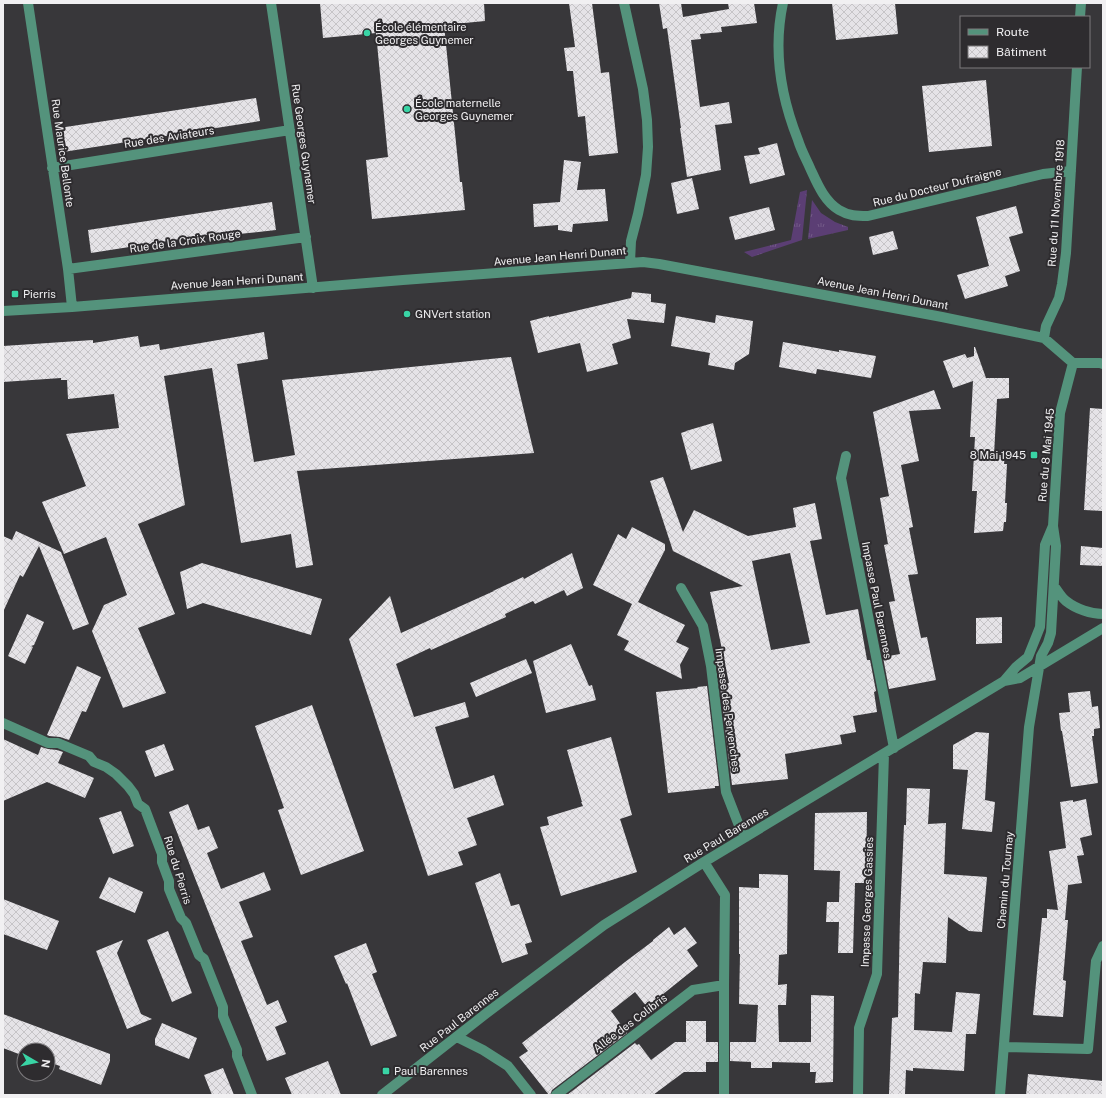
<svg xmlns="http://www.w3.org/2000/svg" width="1106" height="1098" font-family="'Public Sans',sans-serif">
  <defs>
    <pattern id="grass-tufts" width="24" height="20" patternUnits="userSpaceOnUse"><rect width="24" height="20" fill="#5b3e74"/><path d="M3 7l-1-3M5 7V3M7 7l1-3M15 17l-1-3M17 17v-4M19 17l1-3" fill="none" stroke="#735a88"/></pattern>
    <pattern id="building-cross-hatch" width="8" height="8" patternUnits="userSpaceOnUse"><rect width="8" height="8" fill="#e5e3e7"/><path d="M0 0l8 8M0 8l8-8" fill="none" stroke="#c6c4c7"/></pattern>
  </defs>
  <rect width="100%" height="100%" fill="#38373a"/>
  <path fill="url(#grass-tufts)" d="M807,190L802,240L752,257L744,252L791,240L800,192Z
    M812,200L821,213L835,222L848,227V230L808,239Z"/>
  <path fill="url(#building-cross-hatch)" fill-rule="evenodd" d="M320,3H484L485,21L444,25L460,182H462L465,210L372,219L366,160L388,157L376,33L323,38Z
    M569,3H592L601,73L609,72L618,153L589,156L585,116L578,117L573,71H567L564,48L575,47Z
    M659,3H681L683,17L729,9L728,3H754L757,23L721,27L722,32L700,34L701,39L691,40L700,107L729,102L732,123L715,125L721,170L687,177L680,128H681L667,28L663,29Z
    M832,3H895L898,34L836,40Z
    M986,80L992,146L929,152L922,86Z
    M256,98L260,121L63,152L59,128Z
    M777,143L785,175L750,184L744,156L760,154L758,148Z
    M564,160L581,162L577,190L605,189L608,221L573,224L572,232L558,230V225L534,227L533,204L560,202Z
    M692,178L699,209L677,214L671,183Z
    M272,202L276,230L239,234L238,230L91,253L88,230Z
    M1016,206L1023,233L1009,237L1020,271L1005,276L1008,286L965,299L957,275L989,266L976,217Z
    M769,207L775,230L735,240L729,217Z
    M893,231L898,249L873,255L869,237Z
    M632,292L651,294V302L666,304L664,323L627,319L631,338L612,344L618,364L587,372L580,343L538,353L530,321L549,316V317L631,298Z
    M716,315L753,321L749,354L735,363L734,370L708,365L710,353L671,346L676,316L715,323Z
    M264,332L268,359L237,364L254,462L295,455L282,380L511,357L534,453L297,471L313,565L296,568L291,534L241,543L212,368L164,376L185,505L138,524L175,614L138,628L166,693L123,708L92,631L104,605L127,595L106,537L64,554L42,502L86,486L66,434L119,428L114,394L68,399L67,380H61V378L3,382V346L93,340V343L138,336L140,347L159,344L160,350Z
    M783,342L839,352V350L876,356L871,378L817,369L816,374L779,367Z
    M974,347H975L986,378H1009V398L997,399L994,455H1005L1004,464H1007L1005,503H1007L1006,522H1004L1003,531L974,533L977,491H972L975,437H970L973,381L953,388L943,361L965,354L967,358L974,356Z
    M934,390L941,409L909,411L919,461L901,465L913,527L909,528L918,574L908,575L921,638L927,637L936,680L889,689L883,657L900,654L889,602L895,601L884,545L888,544L880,498L889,496L873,412Z
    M1090,408L1103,409V511L1084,510Z
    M713,423L722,461L691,470L681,433L687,431H686Z
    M663,477L683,532L694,510L748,536L796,527L793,508L815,503L822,539L810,541L826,615L858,609L867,660H870L876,691L874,692L877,712L853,716L856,732L840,735L842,744L785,754L788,779L732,785L720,685L729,683L710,592L743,586L673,551L650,481ZM790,553L810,643L771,650L752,561Z
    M632,527L665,544V550L638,602L685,625L676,642L689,648L680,665L682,679L624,650L629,641L617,635L632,604L593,585L618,534L626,539Z
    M16,531L61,552L89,624L73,630L39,546L23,577L20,575L3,612V536L12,540Z
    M1081,546L1103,548V566L1080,565Z
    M572,553L583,588L567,596L564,590L535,604L533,601L505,614L506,617L431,650L430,648L396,664L414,717L465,702L469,717L435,727L454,789L494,775L504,805L467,818L477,845L458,852L463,865L428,876L349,639L390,596L401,633L494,591H493L523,577L524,579Z
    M202,563L322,599L311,635L203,603L187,609L180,572Z
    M27,614L44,622L34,645L31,646L33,647L25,664L8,656Z
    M1002,617V643L976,644V618Z
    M571,644L589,686L592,685L596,700L546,713L533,661Z
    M526,659L532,673L476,697L470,683Z
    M77,666L101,677L86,712L82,711L69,740L60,737L49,736L47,735Z
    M707,686L719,786H715V788L668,793L656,692L698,688L697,687Z
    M1090,691L1092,707L1098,706L1100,728L1094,729V736H1092L1098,783L1071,787L1062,731H1061L1059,713L1070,712L1068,693Z
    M312,705L364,851L301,875L278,810L284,808L255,726Z
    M976,732L989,733L985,800L995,802L992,832L962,829L968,770L953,769V745Z
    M611,737L632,815L620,819L637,872L561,896L540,827L549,825L547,817L583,806L581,802H582L567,750Z
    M3,739L38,755L41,747L48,749L57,750L63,752L58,763L94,778L85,798L47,782L3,801Z
    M164,744L174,770L155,777L145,751Z
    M907,788L930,789L928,824L946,823L944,874L987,877L982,932L969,931L948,917L946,963L923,962L920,994L915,993L914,1030L952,1032L956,992L980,994L976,1034H966L964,1071L913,1068V1071L906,1070L905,1094H889L892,1018L898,1017L900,916L904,825H906Z
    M1086,799L1092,835L1080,838L1084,855L1077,856L1082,883L1068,885L1065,920H1068L1063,980L1066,981L1063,1017L1033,1015L1042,918H1047V909L1058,910L1049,851L1066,848L1060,802L1073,800V802Z
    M188,804L198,830L209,826L218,848L207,853L221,889L264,872L271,890L239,902L253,937L241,941L267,1005L278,1000L287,1022L275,1027L286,1054L267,1061L169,812Z
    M121,811L134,846L113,854L99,818Z
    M867,812L866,883H855L853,953H838L839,922H826L827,902H839L840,871L814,870L815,813Z
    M500,873L511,906L519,904L532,942L525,944L528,954L502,963L475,883Z
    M759,874L788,875L787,954L779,955L778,985L787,984L786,1005H778L779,1042H811V995L834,996L833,1082L815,1083L816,1072H810V1063L772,1062V1068H751V1062L730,1061V1042H756L758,1005L739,1004L740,954H739V887L759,888Z
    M109,877L143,892L135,913L99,898Z
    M3,899L59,921L47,950L3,934Z
    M669,927L674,935L685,927L697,943L687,950L698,966L647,1007L635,992L611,1011L627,1033L552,1090L550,1095H549L519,1057L528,1051L522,1043L557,1016L625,962L653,941V940Z
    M168,931L192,993L172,1002L147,940Z
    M123,940L117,953L141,1014L152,1019L127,1029L96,951Z
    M366,943L377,972L372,974L397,1036L371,1046L347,983L346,984L334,956Z
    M3,1014L110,1054V1061L101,1085L59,1069L60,1066L48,1062V1050H24V1056L3,1048Z
    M686,1021H706V1042H718V1062H706V1072H684L653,1095H567L635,1043L637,1045L639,1044L651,1060L675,1042H686Z
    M162,1023L197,1038L189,1059L155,1045V1039Z
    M328,1061L341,1095H292L285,1078Z
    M223,1068L234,1095H212L204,1075Z
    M1028,1074L1103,1081V1095H1026Z"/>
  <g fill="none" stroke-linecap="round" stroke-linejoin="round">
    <path stroke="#54937c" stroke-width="10" d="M28,3L68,269L72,307
      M271,3L313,288
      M624,3L643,89L647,120L648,147L646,175L638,214L631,241L630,262
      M783,3C773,49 781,97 798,140C801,150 806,159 810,168C817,183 824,201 839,210C849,216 857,216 868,216L1043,174L1071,171
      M1080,17L1081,3
      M52,168L290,130
      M68,269L306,237
      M3,311L72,307L403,280L643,262L659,264L942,317L1044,338L1073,363H1100L1103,364
      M1044,338L1046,326L1059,298L1062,284L1066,253L1077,67
      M846,456L841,478L894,748
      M1054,586C1058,591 1061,597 1066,601C1076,609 1091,614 1103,614
      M681,588L703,626L711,666L726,792L738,823L746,837
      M1004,681L1016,667L1028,657L1040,627L1045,545L1053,526
      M3,723L48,743H58L89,756L94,762L106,767L116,774L128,786L134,794L138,804L145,809L162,854V862L169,881V889L181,918L186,923L199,955L204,959L223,1007V1016L237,1050V1056L252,1095
      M457,1037L483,1050L508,1066L531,1095
      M1004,1047L1088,1049L1096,961L1103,946
      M382,1095L488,1012L604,925L704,862L1004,681L1020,678L1103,628
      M556,1095L693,990L724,985L725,895L704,862
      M724,1095V985
      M858,1095L859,1028L877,974L884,754
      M1000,1095L1029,727L1041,656L1048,643L1051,633L1056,546L1053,526L1060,413L1073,363"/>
  </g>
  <g fill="#39d4a5" stroke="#2e2c2f" stroke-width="1.5">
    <circle cx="367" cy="33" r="4"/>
    <circle cx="407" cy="109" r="4"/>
    <rect x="11" y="290" width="8" height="8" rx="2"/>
    <circle cx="407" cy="314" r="4"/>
    <rect x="1030" y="451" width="8" height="8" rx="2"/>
    <rect x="382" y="1067" width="8" height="8" rx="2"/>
  </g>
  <g text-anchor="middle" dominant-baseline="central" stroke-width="4" stroke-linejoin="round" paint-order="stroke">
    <g font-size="11" fill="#f1f0f2" stroke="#2e2c2f" text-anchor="start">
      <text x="375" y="27">École élémentaire<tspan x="375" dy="13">Georges Guynemer</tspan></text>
      <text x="415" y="103">École maternelle<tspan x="415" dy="13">Georges Guynemer</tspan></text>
      <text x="23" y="294">Pierris</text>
      <text x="415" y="314">GNVert station</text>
      <text x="1026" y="455" text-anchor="end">8 Mai 1945</text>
      <text x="394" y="1071">Paul Barennes</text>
    </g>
    <g font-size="11" fill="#f1f0f2" stroke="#2e2c2f">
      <text transform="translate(169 137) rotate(-9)">Rue des Aviateurs</text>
      <text transform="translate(304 144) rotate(82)">Rue Georges Guynemer</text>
      <text transform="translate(63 153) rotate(82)">Rue Maurice Bellonte</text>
      <text transform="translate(937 187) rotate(-14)">Rue du Docteur Dufraigne</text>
      <text transform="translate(1056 203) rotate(-86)">Rue du 11 Novembre 1918</text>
      <text transform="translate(185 241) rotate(-8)">Rue de la Croix Rouge</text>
      <text transform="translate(560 256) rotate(-5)">Avenue Jean Henri Dunant</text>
      <text transform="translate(237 281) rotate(-4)">Avenue Jean Henri Dunant</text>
      <text transform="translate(883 293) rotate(11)">Avenue Jean Henri Dunant</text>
      <text transform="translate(1046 455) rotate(-85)">Rue du 8 Mai 1945</text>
      <text transform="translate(877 600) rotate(79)">Impasse Paul Barennes</text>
      <text transform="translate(728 710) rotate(82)">Impasse des Pervenches</text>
      <text transform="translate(726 835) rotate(-31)">Rue Paul Barennes</text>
      <text transform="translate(178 870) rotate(73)">Rue du Pierris</text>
      <text transform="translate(1005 880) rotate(-85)">Chemin du Tournay</text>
      <text transform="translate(867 902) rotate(-88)">Impasse Georges Gassies</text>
      <text transform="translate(459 1020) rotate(-38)">Rue Paul Barennes</text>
      <text transform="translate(630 1023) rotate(-37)">Allée des Colibris</text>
    </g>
  </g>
  <rect width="1106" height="1098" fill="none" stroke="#f1f0f2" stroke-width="8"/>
  <rect x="960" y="16" width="130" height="52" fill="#2e2c2f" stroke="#7c7a7d"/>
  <rect x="968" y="29" width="20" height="6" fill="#54937c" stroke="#7c7a7d"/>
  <text x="996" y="36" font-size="12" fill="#f1f0f2">Route</text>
  <rect x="968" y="46" width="20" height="12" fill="url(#building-cross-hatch)" stroke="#7c7a7d"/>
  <text x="996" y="56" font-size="12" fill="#f1f0f2">Bâtiment</text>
  <g transform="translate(36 1062) rotate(99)"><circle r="19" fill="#2e2c2f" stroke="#7c7a7d"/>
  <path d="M0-3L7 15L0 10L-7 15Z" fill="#39d4a5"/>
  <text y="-6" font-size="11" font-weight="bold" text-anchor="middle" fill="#f1f0f2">N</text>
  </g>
</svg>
